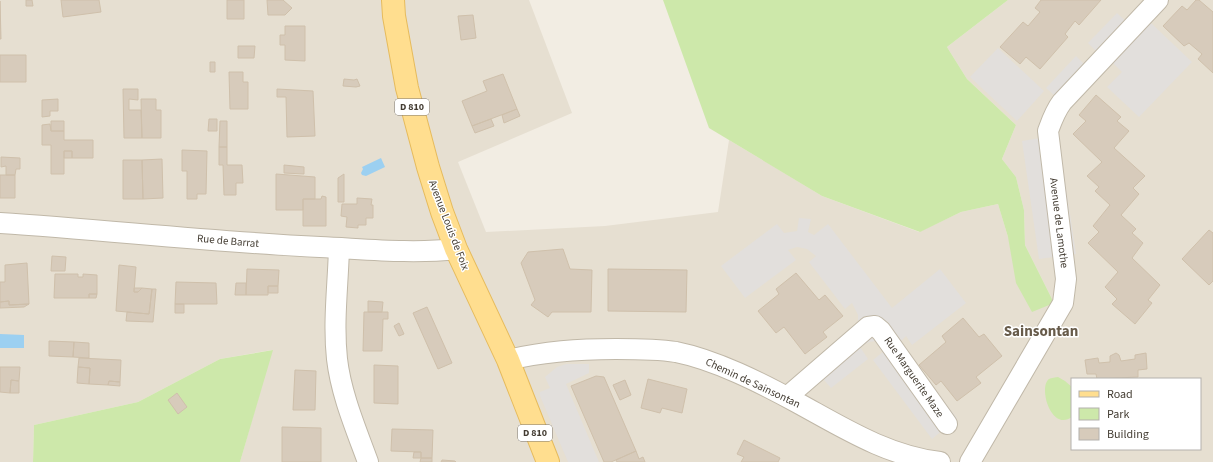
<svg xmlns="http://www.w3.org/2000/svg" width="1213" height="462" font-family="'Source Sans 3',sans-serif">
  <rect width="100%" height="100%" fill="#f2ede3"/>
  <path fill="#e6dfd1" fill-rule="evenodd" d="M0,0H529L572,113L458,162L486,232L605,226L718,212L729,140L822,196L919,232L961,212L998,204L1008,237L1054,303L1025,245L1024,210L1016,177L1002,159L1016,125L967,79L947,47L1008,0H1213V462H240L272,350L220,359L138,402L34,425L33,462H0ZM1072,379H1200V449H1072Z"/>
  <path fill="#cde8aa" d="M663,0H1008L947,47L967,79L1016,125L1002,159L1016,177L1024,210L1025,245L1054,303L1032,312L1016,283L1008,237L998,204L961,212L920,232L822,196L709,128Z
    M273,350L240,462H33L34,425L138,402L220,359Z
    M1058,377L1065,381L1072,387V417C1051,432 1038,387 1049,379C1051,378 1056,377 1058,377Z"/>
  <path fill="#e2dfdc" d="M1117,13L1132,27L1103,58L1088,43Z
    M1151,23L1192,62L1139,117L1107,87L1122,72L1113,63Z
    M998,48L1044,91L1017,121L970,77Z
    M1076,56L1091,71L1062,102L1046,88Z
    M1058,135L1076,254L1039,259L1022,141Z
    M799,218L811,219L808,232L814,235L828,224L892,308L940,269L966,303L912,345L906,336L900,342L902,348L957,418L932,439L873,360L884,351L876,341L869,342L860,347L868,359L831,388L811,365L858,325V315L852,303L845,309L809,262L816,256L807,249L797,247L788,250L796,260L745,298L721,266L777,224L784,233L797,231Z
    M566,364H589V373L566,384L599,462H568L540,396V392L550,388L545,377L557,367Z"/>
  <path fill="#9cd0f1" d="M381,158L385,167L366,176L362,175L361,173L363,169L362,167Z
    M0,334L24,335V348H0Z"/>
  <path fill="#d7cbbb" stroke="#cfc0ab" d="M26,0H32L33,6H26Z
    M61,0H99L101,12L63,17Z
    M227,0H244V19H227Z
    M267,0H283L292,8L285,15H268Z
    M1041,0H1101L1079,25L1075,21L1065,34L1068,37L1040,69L1026,57L1020,64L1000,47L1023,22L1028,26L1040,12L1035,8Z
    M1196,0H1199L1213,12V73L1198,59L1202,54L1189,43L1184,46L1163,26L1182,6L1187,10Z
    M0,1L1,39H0Z
    M473,15L476,38L461,40L458,16Z
    M285,26H305V61L285,60V45H280V35H285Z
    M238,46H255L254,58H238Z
    M0,55H26V82H0Z
    M210,62H215V72H210Z
    M229,72H243V82H248V109H230Z
    M503,74L517,109L472,126L462,101L487,91L483,81Z
    M344,79L354,80L357,79L360,86L356,87L343,86Z
    M123,89H138V100L129,99V110H141L142,138H124Z
    M277,89L313,91L315,136L287,137L286,97H277Z
    M1096,95L1121,117L1117,121L1129,131L1114,148L1145,176L1133,188L1139,194L1121,215L1136,229L1132,233L1143,243L1132,258L1160,285L1148,300L1152,303L1135,324L1112,304L1117,299L1105,287L1118,272L1088,243L1099,232L1093,226L1110,205L1095,191L1099,187L1087,176L1102,162L1073,134L1086,121L1079,115Z
    M58,99V111H50V116L42,117V100Z
    M141,99H156V110H161V138H142Z
    M517,109L520,116L504,123L502,115Z
    M209,119H217V131H208Z
    M491,119L494,126L475,133L472,126Z
    M51,121H64V131H51Z
    M220,121H227V147H219Z
    M50,124L51,131H64V140H93V158H72V151H64V174H51V145H42V125Z
    M219,147H227V165H242L243,183H236V195H224L223,165H219Z
    M182,150L207,151L206,194H197V199H187V171H182Z
    M64,151H72V158H64Z
    M1,157L20,158V169H16L15,175H6V166L1,167Z
    M162,159L163,198L143,199L142,160Z
    M123,160H142L143,199H123Z
    M284,165L304,167V174L284,173Z
    M276,174L315,177V199H303V210H276Z
    M344,174V202H338V178Z
    M0,175H15V198H0Z
    M322,196L326,197V226H303V199H321Z
    M357,198L372,199L371,205H373V218H366V225H358V228L346,227L347,217L341,216L342,204H357Z
    M1209,230L1213,233V281L1209,285L1182,259Z
    M563,249L570,269L592,270L591,312H552L548,317L531,305L535,300L521,263L528,252Z
    M52,256L66,257L65,271H51Z
    M27,263L29,304L9,305V301L0,302V282H5V265Z
    M119,265L136,267L134,292H138L142,288L152,289L149,314L116,311Z
    M247,269L279,270L278,286H268V295H246Z
    M608,269L687,270L686,312L608,311Z
    M796,273L819,300L825,295L843,316L823,332L827,337L805,354L784,327L776,333L758,311L779,294L776,289Z
    M55,274H78V277H83V274L97,275V294H89V298H54Z
    M176,282L216,283L217,304H175Z
    M236,283H246V295H235Z
    M268,286H278V293H268Z
    M134,288H142L138,292H134Z
    M152,289H156L153,322L126,321L127,312L149,314Z
    M89,294H97L96,298H89Z
    M9,301V305L29,304L24,307L0,308V302Z
    M368,301L383,302L382,312H368Z
    M175,304H184V313H175Z
    M427,307L452,363L438,369L413,313Z
    M364,312H388V319H383L382,351H363Z
    M963,318L979,337L984,334L1002,356L976,377L981,383L957,401L941,381L936,385L919,365L946,342L942,336Z
    M399,323L404,334L399,336L394,326Z
    M49,341L74,342L73,357L49,356Z
    M74,342L89,343V358L73,357Z
    M1116,353L1119,355L1121,361L1135,359V355L1146,353L1147,369L1138,370V377L1097,379L1096,374H1087L1085,360L1098,358L1099,363L1110,362V356Z
    M79,358L121,360L120,382L109,381L108,385L89,384L90,368L78,367Z
    M374,365L398,366V404L374,403Z
    M0,367H20L19,381L11,380L10,393L0,392Z
    M78,367L90,368L89,384L77,383Z
    M295,370L316,371L315,410H293Z
    M596,376L604,377L636,451L611,462H604L571,386Z
    M648,379L687,389L682,413L662,408L660,413L641,408Z
    M11,380L19,381V393H10Z
    M625,380L631,395L620,400L613,385Z
    M109,381L120,382V386L108,385Z
    M177,393L187,407L178,414L168,400Z
    M282,427L321,428V462H282Z
    M392,429L433,430L432,458H421V452L391,451Z
    M744,440L780,458L778,462H741L744,457L737,454Z
    M636,451L639,459L643,457L645,462H617L616,460Z
    M414,452H421V458H413Z
    M421,458H432V462H420Z
    M442,460L455,461L456,462H441Z"/>
  <g fill="none" stroke-linecap="round" stroke-linejoin="round">
    <g stroke="#c0b8a8" stroke-width="22">
      <path id="minor" d="M0,223C107,230 213,242 320,247C365,249 412,254 456,249
        M339,248C338,285 333,322 337,359C341,394 356,429 368,462
        M508,360C545,351 578,349 616,349C636,349 657,349 676,352C716,360 761,383 796,402C842,427 887,456 940,462
        M787,397L868,327L875,326L881,331L947,424
        M970,462L1063,303L1066,279L1048,131C1052,120 1055,111 1062,102L1158,0"/>
    </g>
    <g stroke="#e6bb5d" stroke-width="24">
      <path id="major" d="M393,0L394,16L407,88L428,167L442,212L456,249L508,360L548,462"/>
    </g>
    <use href="#minor" stroke="#fff" stroke-width="20"/>
    <use href="#major" stroke="#ffde8f" stroke-width="22"/>
  </g>
  <g text-anchor="middle" dominant-baseline="central" stroke-width="3" stroke-linejoin="round" paint-order="stroke">
    <g fill="#fff" stroke="#7c7770" stroke-width="1">
      <rect x="395" y="99" width="34" height="16" rx="3"/>
      <rect x="518" y="425" width="34" height="16" rx="3"/>
    </g>
    <g font-size="10" font-weight="bold" fill="#443d33">
      <text x="412" y="107">D 810</text>
      <text x="535" y="433">D 810</text>
    </g>
    <g font-size="11" fill="#443d33" stroke="#fff">
      <text transform="translate(1059 223) rotate(83)">Avenue de Lamothe</text>
      <text transform="translate(449 225) rotate(69)">Avenue Louis de Foix</text>
      <text transform="translate(228 241) rotate(5)">Rue de Barrat</text>
      <text transform="translate(914 377) rotate(55)">Rue Marguerite Maze</text>
      <text transform="translate(753 383) rotate(25)">Chemin de Sainsontan</text>
    </g>
    <g font-size="15" font-weight="bold" fill="#675b4a" stroke="#fff">
      <text x="1041" y="331">Sainsontan</text>
    </g>
  </g>
  <rect x="1071" y="378" width="130" height="72" fill="#ffffff" stroke="#b4b1ad"/>
  <rect x="1079" y="391" width="20" height="6" fill="#ffde8f" stroke="#b4b1ad"/>
  <text x="1107" y="398" font-size="12" fill="#443d33">Road</text>
  <rect x="1079" y="408" width="20" height="12" fill="#cde8aa" stroke="#b4b1ad"/>
  <text x="1107" y="418" font-size="12" fill="#443d33">Park</text>
  <rect x="1079" y="428" width="20" height="12" fill="#d7cbbb" stroke="#b4b1ad"/>
  <text x="1107" y="438" font-size="12" fill="#443d33">Building</text>
</svg>
